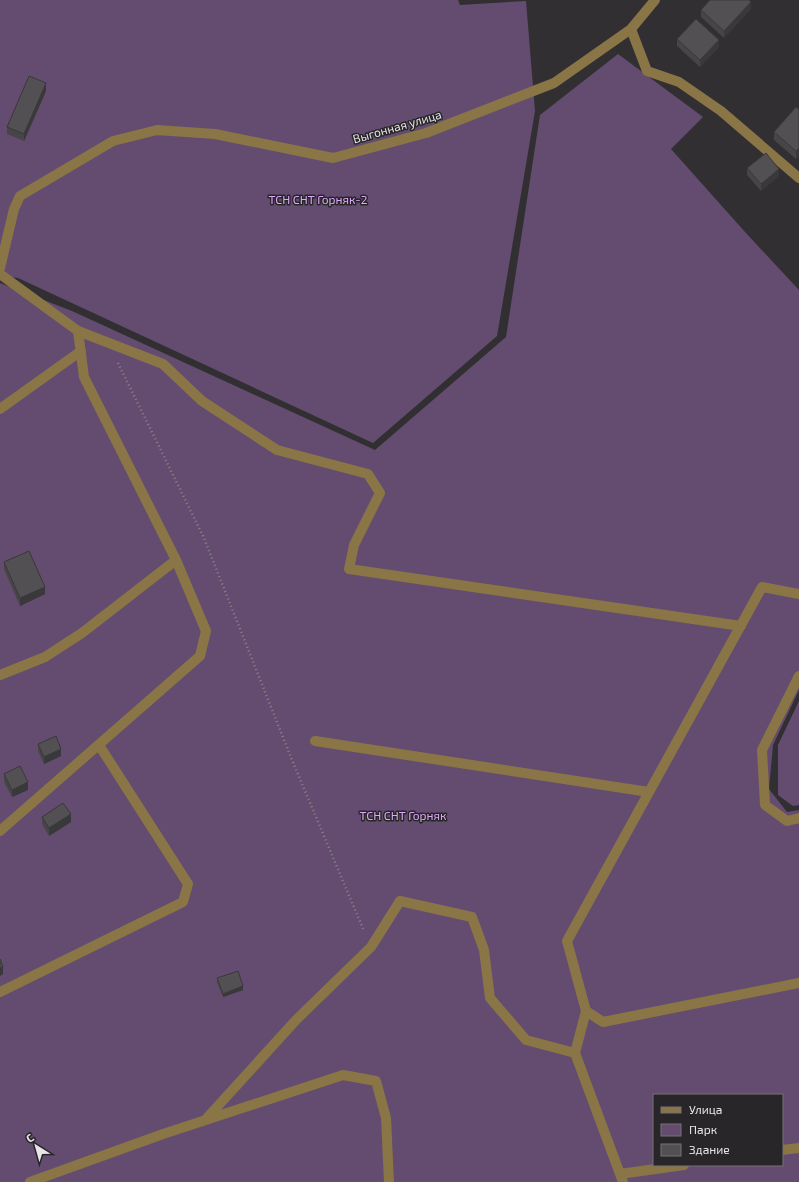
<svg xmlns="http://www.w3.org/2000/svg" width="799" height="1182" font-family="'Exo 2',sans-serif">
  <rect width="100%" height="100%" fill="#322f33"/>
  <path fill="#644c70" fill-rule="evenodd" d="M0,0H458L460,5L526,1L535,111L497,336L373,443L18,278L0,276Z
    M618,54L703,117L671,149L745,232L799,290V690L773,745L769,789L787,812L799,810V1182H0V283L72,311L375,450L506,337L540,115ZM654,1095H782V1165H654Z
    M799,701V805L793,806L778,795V745Z"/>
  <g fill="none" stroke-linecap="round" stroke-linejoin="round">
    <path stroke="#878488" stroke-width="2.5" stroke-dasharray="1 3" stroke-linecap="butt" d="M118,363L204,538L292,760L364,931"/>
    <path stroke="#897546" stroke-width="10" d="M631,29L647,71L679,82L721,111L799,178
      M0,268L14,209L20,196L113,141L157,130L215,134L333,158L426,133L554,83L631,29L655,0
      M0,274L78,331L163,364L202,401L277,450L368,474L380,493L354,545L349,569L741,626
      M0,409L81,351
      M0,675L45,657L82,633L176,560L84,377L78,331
      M799,676L762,750L765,805L787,821L799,818
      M315,741L649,792
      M0,831L200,656L206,631L176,560
      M0,992L183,902L188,884L99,745
      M586,1011L603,1022L799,983
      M575,1053L586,1011L567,941L762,587L799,594
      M206,1119L297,1019L371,947L400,901L472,917L484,950L490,998L526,1040L575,1053L623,1182
      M782,1150L799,1148
      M620,1174L684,1165
      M30,1182L163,1134L343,1075L376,1081L386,1118L389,1182"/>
  </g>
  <path fill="#474547" d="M751,9L724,38L701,17V10Z
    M677,39L719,47L700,67L677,46Z
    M46,91L24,141L7,134V127Z
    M799,110V156L796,159L774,140V132Z
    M747,168L779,176L761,191L747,175Z
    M4,562L45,594L20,606L4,569Z
    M38,744L61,756L44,764L38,751Z
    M4,774L28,790L12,797L4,782Z
    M42,817L71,822L49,836L42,824Z
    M217,978L243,990L223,997L217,982Z"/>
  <path fill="#39383a" d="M751,2V9L724,38V31Z
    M719,40V47L700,67V60Z
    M46,83V91L24,141V134Z
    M799,148V156L796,159V151Z
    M779,169V176L761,191V184Z
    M45,587V594L20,606V598Z
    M61,749V756L44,764V757Z
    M28,782V790L12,797V790Z
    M71,814V822L49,836V828Z
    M3,967V974L0,976V968Z
    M243,986V990L223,997V994Z"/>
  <path fill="#525053" stroke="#39383a" d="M710,0H749L751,2L724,31L701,10Z
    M696,19L719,40L700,60L677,39Z
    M29,76L46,83L24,134L7,127Z
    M796,107L799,110V148L796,151L774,132Z
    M766,153L779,169L761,184L747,168Z
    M29,551L45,587L20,598L4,562Z
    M56,736L61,749L44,757L38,744Z
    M20,766L28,782L12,790L4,774Z
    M63,803L71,814L49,828L42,817Z
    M0,959L3,967L0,968Z
    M238,971L243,986L223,994L217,978Z"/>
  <g text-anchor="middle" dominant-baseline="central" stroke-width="3" stroke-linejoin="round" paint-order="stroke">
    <g font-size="12" fill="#e7e5e8" stroke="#282629">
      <text transform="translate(397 126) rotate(-16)">Выгонная улица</text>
    </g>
    <g font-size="12" fill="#dea8f8" stroke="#282629">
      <text x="318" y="199">ТСН СНТ Горняк-2</text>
      <text x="403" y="815">ТСН СНТ Горняк</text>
    </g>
  </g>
  <rect x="653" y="1094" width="130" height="72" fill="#282629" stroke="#747275"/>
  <rect x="661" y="1107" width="20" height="6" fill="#897546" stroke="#747275"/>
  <text x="689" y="1114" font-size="12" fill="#e7e5e8">Улица</text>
  <rect x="661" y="1124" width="20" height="12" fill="#644c70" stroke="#747275"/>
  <text x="689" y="1134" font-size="12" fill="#e7e5e8">Парк</text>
  <rect x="661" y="1144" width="20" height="12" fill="#525053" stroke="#747275"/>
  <text x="689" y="1154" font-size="12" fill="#e7e5e8">Здание</text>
  <g transform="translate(36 1146) rotate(323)" stroke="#282629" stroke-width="3" paint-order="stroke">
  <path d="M0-3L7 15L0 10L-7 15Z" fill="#e7e5e8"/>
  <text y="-6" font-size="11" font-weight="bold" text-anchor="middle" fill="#e7e5e8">С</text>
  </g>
</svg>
